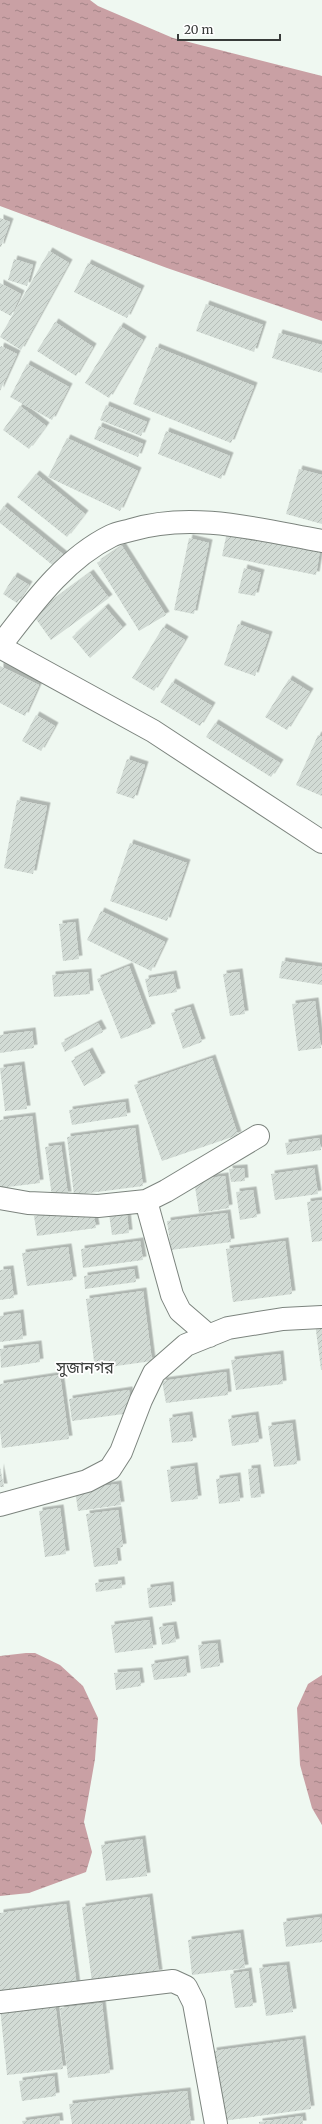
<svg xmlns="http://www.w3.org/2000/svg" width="322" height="2124" font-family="Merriweather,'Noto Sans Bengali',serif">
  <defs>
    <pattern id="water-ripples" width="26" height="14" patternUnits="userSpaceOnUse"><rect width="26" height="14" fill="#c9a0a4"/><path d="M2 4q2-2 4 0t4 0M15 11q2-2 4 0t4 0" fill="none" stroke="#a48487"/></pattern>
    <pattern id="building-hatch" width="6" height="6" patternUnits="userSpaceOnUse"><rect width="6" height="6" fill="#d2dbd5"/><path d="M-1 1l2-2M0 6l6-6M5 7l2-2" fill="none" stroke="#b5bdb8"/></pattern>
    <filter id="shadow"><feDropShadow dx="3.5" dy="-3.5" stdDeviation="0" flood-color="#0004"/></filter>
  </defs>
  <rect width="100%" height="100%" fill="#eff8f1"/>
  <path fill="url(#water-ripples)" d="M0,0H90L98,6L173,38L322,76V321L167,268L0,206Z
    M26,1653H35L60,1665L83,1686L98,1718L95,1759L84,1822L92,1852L86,1872L29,1893L0,1896V1656Z
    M322,1675V1825L312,1808L300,1765L297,1708L308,1684Z"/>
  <path fill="url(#building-hatch)" filter="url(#shadow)" d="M0,218L10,222L1,247H0Z
    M49,251L69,263L21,350L0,337Z
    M14,259L33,265L27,286L8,280Z
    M88,263L141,289L127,318L74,292Z
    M0,283L21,294L11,316L0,310Z
    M206,304L263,325L254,352L196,331Z
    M55,322L93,347L76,376L37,351Z
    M120,326L143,340L109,398L85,383Z
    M279,333L322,345V373L272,358Z
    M1,346L17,354L0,391V348Z
    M156,347L254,386L231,443L133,404Z
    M27,364L69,387L52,420L10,397Z
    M106,405L147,422L141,436L100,420Z
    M20,406L46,426L29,449L3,430Z
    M99,426L143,444L138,457L94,439Z
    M166,431L230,456L221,479L158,454Z
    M67,438L138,471L120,511L48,477Z
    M299,469L322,475V524L286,514Z
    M36,474L85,514L67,537L17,497Z
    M4,506L64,555L55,567L0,523V511Z
    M227,532L320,550L316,575L222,556Z
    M189,538L209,543L194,614L174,610Z
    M122,546L166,615L139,631L97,563Z
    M244,568L261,573L255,596L238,593Z
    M90,573L109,598L51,640L33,615Z
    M14,576L29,585L17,603L3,594Z
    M105,607L123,628L90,658L72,637Z
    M238,624L269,635L255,676L224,665Z
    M163,627L185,640L154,691L132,678Z
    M0,666L39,685L25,716L0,703Z
    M289,679L310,692L287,730L265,717Z
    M172,682L212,706L200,726L160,702Z
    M36,715L55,726L41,751L22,741Z
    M215,723L280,763L271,777L206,737Z
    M318,735L322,737V796L296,785Z
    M127,759L145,765L134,799L116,793Z
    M17,800L47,806L33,874L4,868Z
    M130,843L187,863L167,921L110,901Z
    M101,911L165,942L151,971L87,940Z
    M75,922L79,959L63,961L59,924Z
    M282,961L322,967V985L279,978Z
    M129,966L152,1027L121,1039L97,979Z
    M88,972L90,994L54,997L52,975Z
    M239,972L245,1014L230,1016L223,974Z
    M173,974L177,992L149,997L145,979Z
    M315,1001L321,1048L298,1051L292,1004Z
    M190,1007L202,1042L183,1049L171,1013Z
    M98,1023L103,1032L65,1052L61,1043Z
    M32,1031L34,1048L0,1053V1035Z
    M89,1051L102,1076L84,1086L71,1061Z
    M212,1058L238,1135L162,1161L134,1085Z
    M21,1065L27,1109L5,1111L0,1068Z
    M125,1102L127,1116L72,1125L69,1110Z
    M32,1116L40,1183L0,1188V1120Z
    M135,1128L143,1186L74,1195L67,1137Z
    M319,1138L321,1150L287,1155L285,1143Z
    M61,1145L68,1195L52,1196L45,1147Z
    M244,1168L245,1181L231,1182L229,1169Z
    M314,1168L318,1194L275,1200L271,1174Z
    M225,1176L229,1208L199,1213L194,1180Z
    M253,1190L257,1217L240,1220L236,1192Z
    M322,1200V1241L312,1242L307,1202Z
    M126,1205L129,1233L112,1235L108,1207Z
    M93,1209L96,1228L37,1236L34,1216Z
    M227,1213L231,1242L171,1250L167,1221Z
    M140,1241L143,1260L83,1268L81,1249Z
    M285,1241L292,1294L233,1302L226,1249Z
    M68,1247L73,1280L27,1286L22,1253Z
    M10,1269L14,1298L0,1300V1270Z
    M134,1269L136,1282L85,1289L84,1276Z
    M143,1291L152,1361L95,1369L86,1299Z
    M20,1313L23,1339L0,1342V1316Z
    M322,1322V1370H321L315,1323Z
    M38,1344L40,1362L1,1368L0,1349Z
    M280,1354L283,1384L236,1390L231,1360Z
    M226,1372L228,1395L166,1403L162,1381Z
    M60,1375L69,1439L2,1448L0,1430V1384Z
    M129,1390L131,1413L72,1421L69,1399Z
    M189,1415L193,1441L172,1443L169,1418Z
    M255,1415L259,1442L232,1446L228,1419Z
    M292,1423L297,1464L274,1467L268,1426Z
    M194,1466L198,1499L171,1502L167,1470Z
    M0,1467L4,1487H0Z
    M257,1468L261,1497L251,1498L248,1469Z
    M237,1476L240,1501L219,1504L216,1479Z
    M118,1484L121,1505L78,1511L75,1490Z
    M60,1508L66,1554L45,1557L39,1511Z
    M118,1510L123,1547L116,1548L118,1564L94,1567L86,1514Z
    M121,1580L122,1588L96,1592L95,1583Z
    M170,1585L172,1605L149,1608L147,1588Z
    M149,1620L153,1648L115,1653L111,1625Z
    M173,1625L176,1642L162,1645L159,1627Z
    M217,1643L220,1666L201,1669L198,1645Z
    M185,1659L187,1676L154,1680L151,1664Z
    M139,1671L141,1686L116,1690L114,1673Z
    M142,1839L147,1876L106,1881L101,1845Z
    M149,1897L159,1973L92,1982L82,1907Z
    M66,1904L77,1987L0,1998V1913Z
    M321,1917L322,1942L286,1947L283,1922Z
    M240,1933L245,1968L192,1975L188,1940Z
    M286,1965L293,2012L266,2016L259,1968Z
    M248,1971L253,2006L235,2008L230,1974Z
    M55,2002L63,2069L7,2075L0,2008Z
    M102,2003L110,2073L68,2078L60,2008Z
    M302,2039L311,2109L222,2121L213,2051Z
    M54,2076L56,2096L22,2101L19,2081Z
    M187,2091L191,2124H72L69,2104Z
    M59,2116L60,2124H23L22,2121Z
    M302,2116L303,2124H259V2122Z"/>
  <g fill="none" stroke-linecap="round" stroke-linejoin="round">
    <g stroke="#7c847e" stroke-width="24">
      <path id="minor" d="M0,646C31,606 64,559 111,536C117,533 124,532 131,530C193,511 260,530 322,541
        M0,1198L28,1203L98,1206L146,1201L166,1191L258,1136
        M146,1201L172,1295L180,1311L209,1336
        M0,1505L87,1481L110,1469L121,1452L141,1400L154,1373L186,1345L228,1328L283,1319L322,1317
        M0,2002L173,1981L186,1987L194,2003L216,2124"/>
    </g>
    <g stroke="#7c847e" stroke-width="24">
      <path id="tertiary" d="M0,647L153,731L322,842"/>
    </g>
    <use href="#minor" stroke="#fff" stroke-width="22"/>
    <use href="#tertiary" stroke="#fff" stroke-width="22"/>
  </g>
  <g text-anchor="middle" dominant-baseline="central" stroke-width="3.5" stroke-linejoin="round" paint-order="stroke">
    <g font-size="16" fill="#383b39" stroke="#fff">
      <text x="85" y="1367">সুজানগর</text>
    </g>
  </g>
  <path d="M178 34v6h102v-6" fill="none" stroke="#383b39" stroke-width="2"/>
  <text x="184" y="34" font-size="12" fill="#383b39" stroke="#ffffff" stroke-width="3" paint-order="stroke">20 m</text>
</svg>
